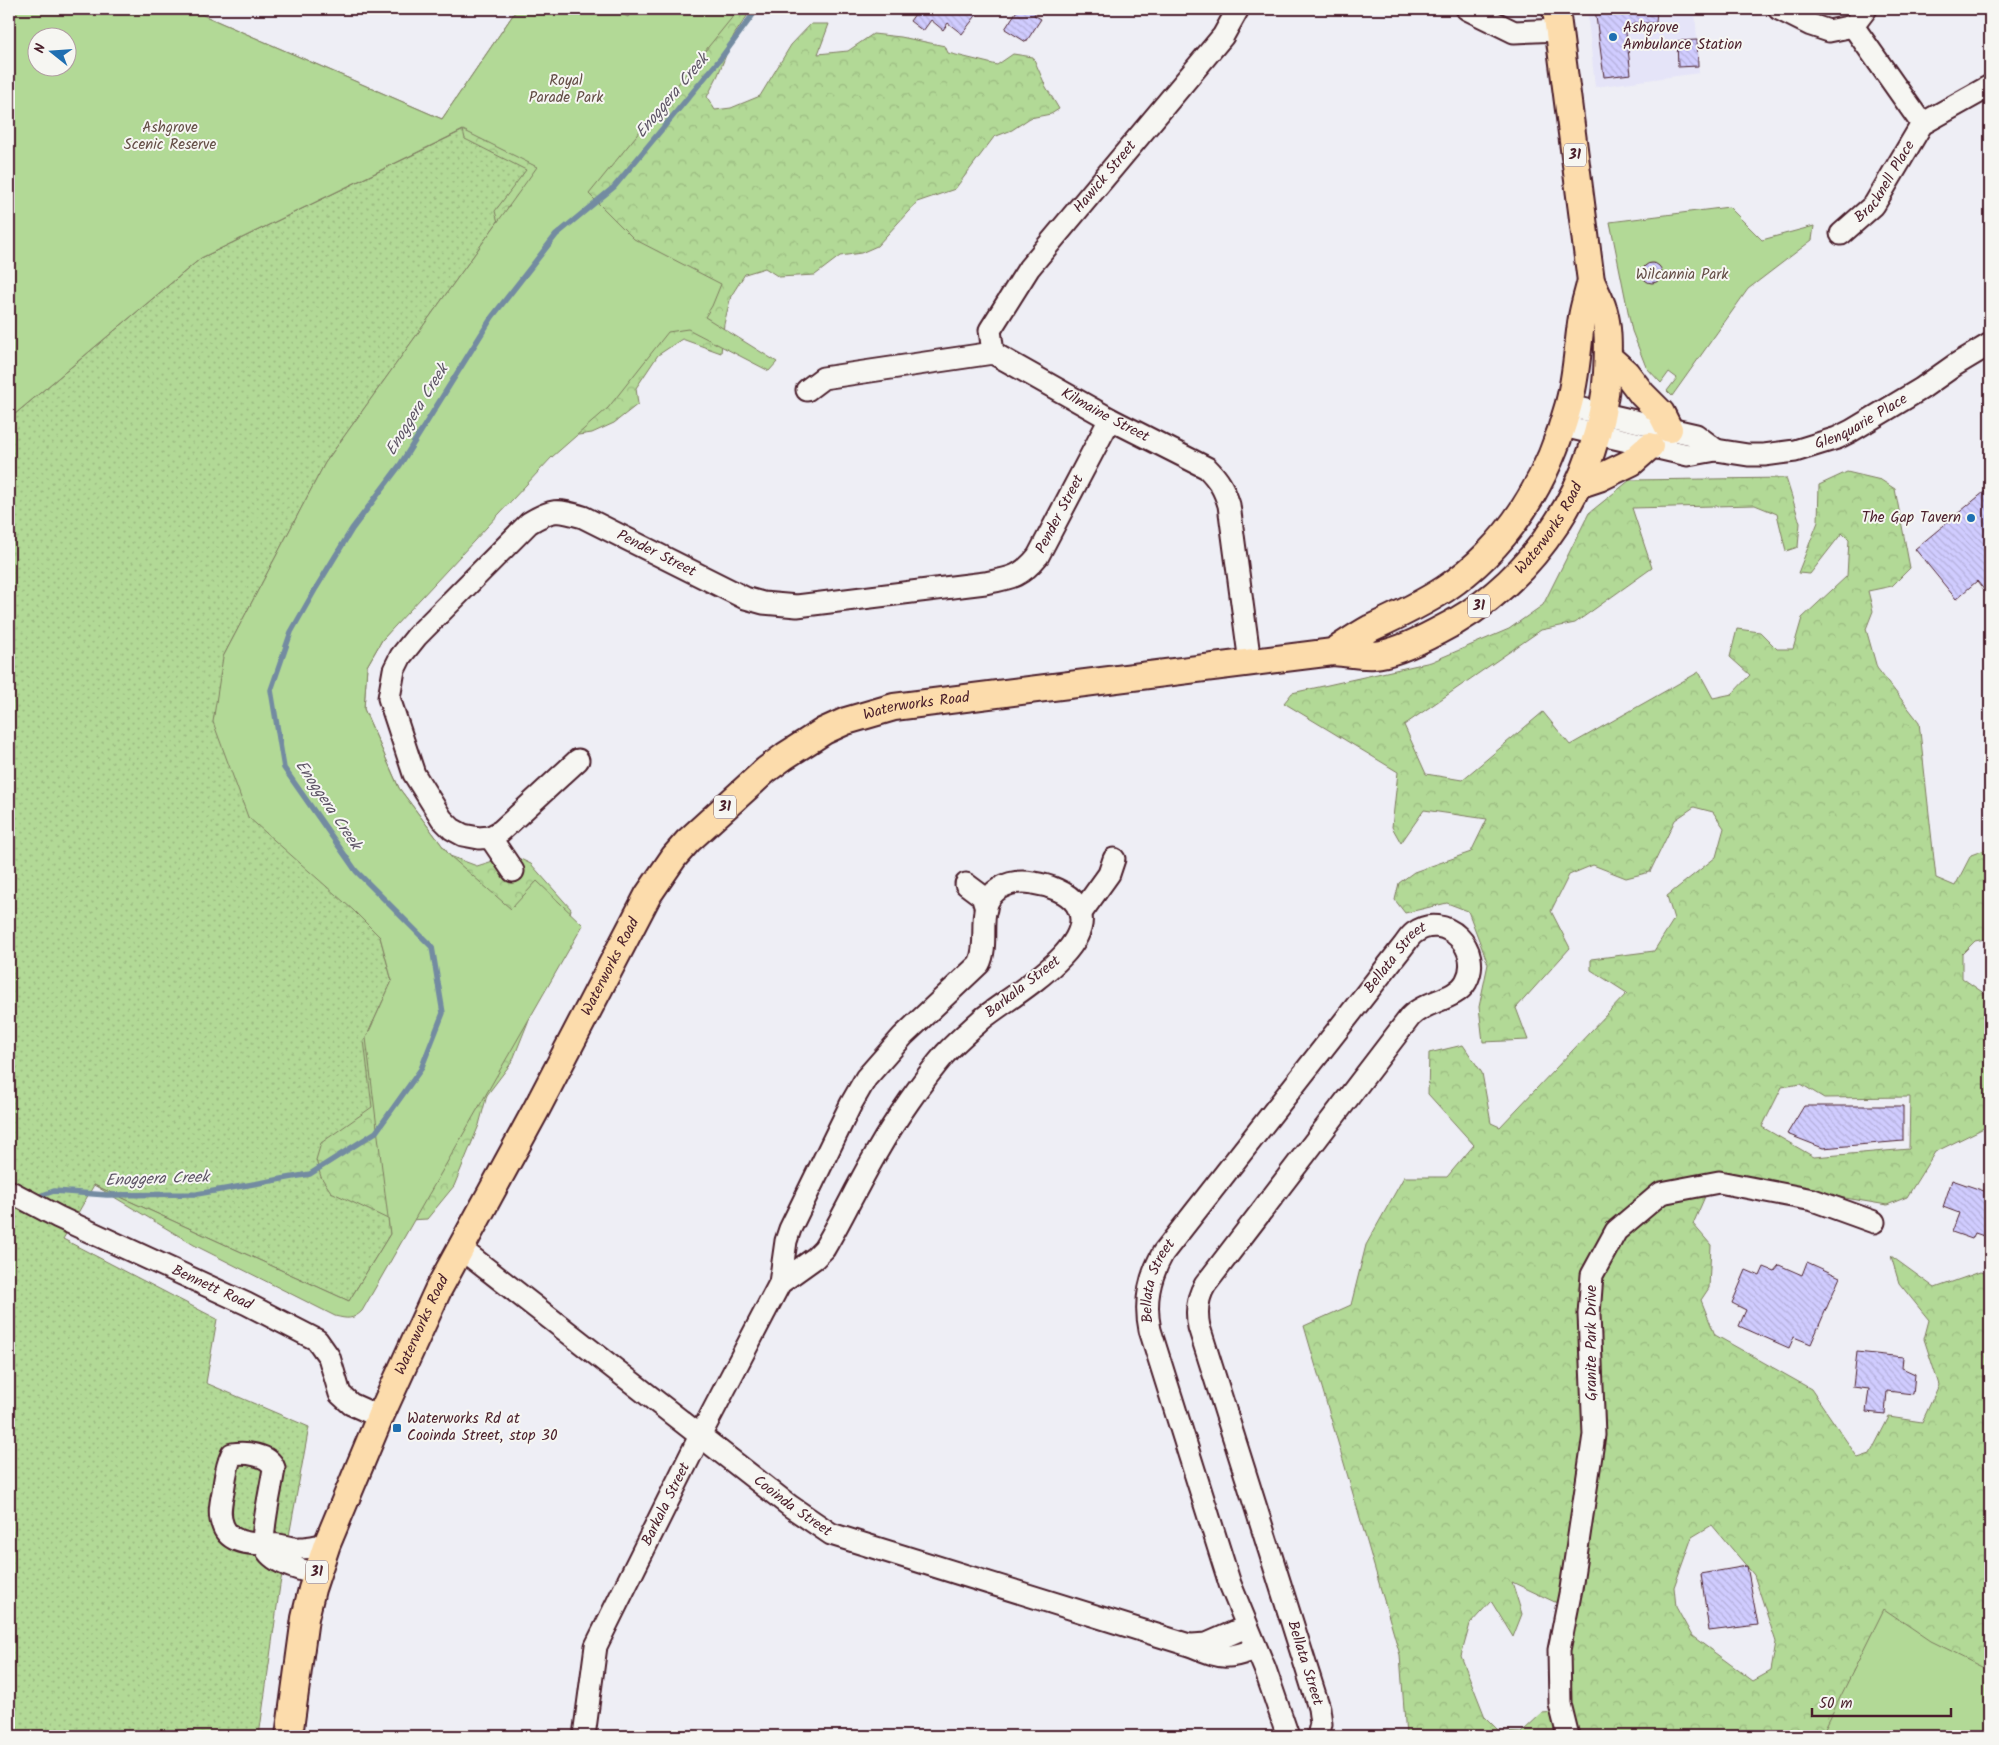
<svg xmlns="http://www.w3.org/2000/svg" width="1999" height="1745" font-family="Kalam,sans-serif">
  <defs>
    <pattern id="grass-dots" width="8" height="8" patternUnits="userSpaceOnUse" patternTransform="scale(1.25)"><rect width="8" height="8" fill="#b2d996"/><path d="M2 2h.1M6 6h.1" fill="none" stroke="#9bba81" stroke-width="1.8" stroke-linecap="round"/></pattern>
    <pattern id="forest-crowns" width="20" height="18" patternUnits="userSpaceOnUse" patternTransform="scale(1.25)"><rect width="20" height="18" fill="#b2d996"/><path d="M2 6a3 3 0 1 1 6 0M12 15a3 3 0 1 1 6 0" fill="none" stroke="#9bba81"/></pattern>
    <pattern id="building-back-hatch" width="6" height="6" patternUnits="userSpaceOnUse" patternTransform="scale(1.25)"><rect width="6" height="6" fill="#d0ccff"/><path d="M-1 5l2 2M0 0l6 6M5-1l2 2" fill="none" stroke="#b4afdb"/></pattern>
  </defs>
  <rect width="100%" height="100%" fill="#eeeef5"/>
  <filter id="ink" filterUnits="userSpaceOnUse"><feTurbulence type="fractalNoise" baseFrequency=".02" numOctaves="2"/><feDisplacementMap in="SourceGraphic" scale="10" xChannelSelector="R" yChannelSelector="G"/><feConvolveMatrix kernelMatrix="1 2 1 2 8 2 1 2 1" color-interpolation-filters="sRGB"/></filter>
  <g filter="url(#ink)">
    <path fill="#e5e4f8" d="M1587,9H1695L1699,73L1595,87Z"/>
    <path fill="url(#grass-dots)" stroke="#7e7c60" d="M464,130L537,167L325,463L223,657L353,910L380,937L392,981L366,1038L390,1234L349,1301L94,1185L63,1239L217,1319L206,1383L309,1427L280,1585L259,1736H9V711L11,696L9,689V419L201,258Z"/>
    <path fill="url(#forest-crowns)" stroke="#7e7c60" fill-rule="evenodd" d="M9,9H189L442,119L517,9H611L628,17L633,9H752L734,35L718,75L707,97L715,110L731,108L760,96L791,45L811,24H829L818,54L848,51L873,34L901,37L945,46L948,53L997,65L1013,54L1033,57L1046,87L1059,109L1051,114L1030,118L1012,130L994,137L955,189L917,202L877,246L861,253L840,256L815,275L779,277L765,268L745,274L731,296L724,324L721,353L682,339L658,355L636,388L638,404L614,423L592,433L558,438L382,640L367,666L364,709L399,788L450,856L477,866L512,855L531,864L571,909L567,929L539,977L528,1022L512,1062L487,1095L479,1125L454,1186L427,1219L392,1221L331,1192L321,1177L316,1160L321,1143L372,1107L364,1040L374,1036L388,1013L399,949L259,816L503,242L495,211L526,170L465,139L463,130L201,258L9,419ZM38,38H68V68H38Z
      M1847,472L1881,480L1895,489L1910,568L1892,586L1868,591L1873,611L1866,629L1877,668L1919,722L1936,878L1955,886L1971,855L1990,848V938L1975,941L1962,954V978L1988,996H1990V1125L1935,1152L1907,1197L1887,1205L1714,1176L1693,1224L1711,1245L1709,1288L1701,1300L1715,1335L1811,1389L1858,1458L1870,1454L1889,1417L1922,1422L1939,1385L1924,1339L1929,1320L1899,1283L1891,1256L1935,1288L1980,1272L1990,1274V1736H1406L1400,1655L1304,1326L1351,1305L1366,1245L1404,1177H1447L1474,1145L1428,1094L1429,1053L1463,1045L1482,1073L1491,1123L1500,1127L1627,993L1591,970V959L1654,951L1674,919L1667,896L1716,857L1724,828L1713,812L1694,807L1675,820L1650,872L1626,878L1593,865L1569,875L1551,911L1570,948L1516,1008L1528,1040L1483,1042L1479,1007L1488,964L1468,911L1447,903L1405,913L1395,900L1399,883L1414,872L1471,852L1487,819L1424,810L1401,843L1392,827L1398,772L1284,703L1292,693L1431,662L1509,629L1543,605L1589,513L1630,480L1786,478L1800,523L1798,547L1786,551L1777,514L1755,505L1632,508L1652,568L1575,623L1541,630L1404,725L1426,774L1462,780L1543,712L1570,745L1699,672L1713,698L1732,694L1750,675L1730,657L1737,629L1760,632L1777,649H1793L1802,618L1847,576L1849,540L1842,533L1810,574L1798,573L1818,522L1819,485ZM1801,1084L1824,1098L1910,1097L1909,1149L1814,1157L1762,1127L1782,1087ZM1712,1525L1754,1575L1776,1642L1771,1671L1753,1681L1692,1636L1676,1607L1674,1587L1692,1537ZM1512,1582L1557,1603L1555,1712L1542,1713L1521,1733L1500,1732L1485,1717L1461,1656L1470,1624L1491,1601L1513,1637L1522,1614Z"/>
    <path fill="#b2d996" stroke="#7e7c60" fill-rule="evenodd" d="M9,9H189L442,119L517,9H611L628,17L633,9H739L589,194L634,239L721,284L712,306L705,317L777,362L769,371L688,329L668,332L608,408L552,457L382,640L367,666L364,709L399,788L450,856L511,909L537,881L583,925L362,1311C353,1320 347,1319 335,1316L194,1245L94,1185L349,1301L390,1234L366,1038L392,981L380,937L353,910L248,817L213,722L223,657L325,463L537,167L463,130L201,258L9,419ZM38,38H68V68H38Z
      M1729,207L1762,240L1814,226L1812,240L1748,289L1672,396L1667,391L1677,378L1669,372L1661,383L1646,367L1632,331L1610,222Z
      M1884,1609L1931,1641L1990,1670V1736H1821Z"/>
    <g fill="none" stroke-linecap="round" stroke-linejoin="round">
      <path stroke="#738ba1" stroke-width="5.5" d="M34,1198L54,1191L107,1195L197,1194L310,1174L376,1132L421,1069L443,1013L432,947L356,871L284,768L271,690L291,632L316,588L352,529L400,465L492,317L556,235L614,187L721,58L757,9"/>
    </g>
    <path fill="url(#building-back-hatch)" stroke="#4a1f2b" d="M917,9H981L962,34L948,23L943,30L931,20L923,31L910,21L918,10Z
      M1018,9H1038L1034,15L1041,19L1026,42L1005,29Z
      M1595,9H1657L1656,23H1634L1633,25H1625L1631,74L1604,77Z
      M1697,40L1698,66L1678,67L1677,41Z
      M1642 273a10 10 0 1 1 20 0a10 10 0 1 1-20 0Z
      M1990,487V597L1977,581L1956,599L1915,549Z
      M1804,1106H1903V1141L1823,1148L1787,1134Z
      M1952,1180L1990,1193V1238L1975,1233L1972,1239L1952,1232L1959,1213L1943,1207Z
      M1807,1262L1840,1277L1811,1344L1794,1337L1789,1348L1739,1326L1746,1310L1732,1303L1746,1270L1760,1276L1764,1267L1774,1271L1779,1265L1802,1275Z
      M1857,1352L1903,1357L1902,1368L1915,1374L1913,1394L1887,1391L1885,1414L1866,1412L1869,1389L1853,1387Z
      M1747,1566L1758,1625L1709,1631L1701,1574Z"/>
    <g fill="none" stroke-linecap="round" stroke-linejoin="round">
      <g stroke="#4a1f2b" stroke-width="25">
        <g id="minor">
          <path d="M1467,9L1514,32L1559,30"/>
          <path d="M1779,9L1811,25L1829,31L1853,26L1866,9"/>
          <path d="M1853,26L1922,124"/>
          <path id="s1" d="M1841,234L1874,205L1922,124L1990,86"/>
          <path id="s2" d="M993,353L990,330L1029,268L1223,36L1238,9"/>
          <path id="s3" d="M807,390L823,378L993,353L1110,419L1207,468C1219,480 1224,489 1229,505L1250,663"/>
          <path d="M1569,406L1696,435L1716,450"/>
          <path id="s4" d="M1563,426L1688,455L1716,450L1748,455H1764L1795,451L1837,438L1851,431L1921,389L1955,365L1990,344"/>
          <path d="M490,837L501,831L578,760"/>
          <path id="s5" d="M513,871L490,837L479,838L463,835L452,829L442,819L414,774L389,698L394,670L401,656L417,636L529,523C552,509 557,509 583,517L745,598L763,603L797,606L985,583C1011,578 1021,577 1038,556L1110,419"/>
          <path d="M966,884L982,896L986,909"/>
          <path d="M1081,913L1109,874L1114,859"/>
          <path id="s6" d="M9,1191L58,1217L247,1304L317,1340L329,1357L340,1394L351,1404L380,1417"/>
          <path id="s7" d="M460,1248L790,1506L831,1534L1189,1645C1221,1657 1223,1661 1256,1649"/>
          <path d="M316,1574C300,1569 269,1564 264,1544C261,1530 272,1485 274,1468C269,1454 245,1452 232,1454C226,1466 225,1479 223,1492C221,1502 218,1515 223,1526C231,1547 260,1543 278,1545C285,1546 293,1549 301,1548C310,1548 319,1545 327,1544"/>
          <path d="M1192,1645L1207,1644L1246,1627"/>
          <path id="s8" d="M584,1736L596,1646L700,1436L780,1283L786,1241L790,1229L851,1104L866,1078L903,1036L979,964C991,941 973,904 1000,888C1010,882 1022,881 1033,883C1048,885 1068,892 1076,904C1105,945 1005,999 981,1020C969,1031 956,1042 945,1054C923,1080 895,1120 878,1150C859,1182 843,1217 824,1249L815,1258L780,1283"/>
          <path id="s9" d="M1288,1736L1265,1669L1230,1584L1150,1330C1144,1302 1149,1278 1163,1253L1404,945C1407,941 1410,936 1414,933C1445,910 1484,950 1466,982C1456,1000 1424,1001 1410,1017L1205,1285C1197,1298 1196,1312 1199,1327L1319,1708L1321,1724L1318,1736"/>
          <path d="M1568,1736L1560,1704L1559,1650L1571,1589L1594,1435L1589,1314L1592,1275L1616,1231L1661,1193L1719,1182L1813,1200L1874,1222"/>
        </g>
      </g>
      <g stroke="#4a1f2b" stroke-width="30">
        <g id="major">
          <path d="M1608,357L1626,373L1642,394L1661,413L1669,429"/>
          <path d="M1578,485L1599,478L1632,462L1650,446"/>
          <path d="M1333,652C1345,644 1358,635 1371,628C1397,616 1422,604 1445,589C1509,546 1548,480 1568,407C1577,377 1577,348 1582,317C1584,305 1588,293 1591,281"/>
          <path id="s10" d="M289,1736L305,1618L312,1589L327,1544L380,1417L438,1290L537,1108L648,895L674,857L688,841L766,770L785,756L824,731L846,721L894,707L1333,652C1346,653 1361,656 1374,655C1393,654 1421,640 1438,631C1534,584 1601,479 1607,373C1608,354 1609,334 1605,316C1603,304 1596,292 1591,281L1556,9"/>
        </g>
      </g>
      <use href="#minor" stroke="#f6f6f2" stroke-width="21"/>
      <use href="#major" stroke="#fcdcac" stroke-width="26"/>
    </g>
  </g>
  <g fill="#1f6fb2" stroke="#f6f6f2" stroke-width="2">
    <circle cx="1613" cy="37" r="5"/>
    <circle cx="1971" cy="518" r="5"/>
    <rect x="392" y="1423" width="10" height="10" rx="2.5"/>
  </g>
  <g text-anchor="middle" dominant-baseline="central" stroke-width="4" stroke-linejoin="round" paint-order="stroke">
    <g fill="#f6f6f2" stroke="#7e6067" stroke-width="1">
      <rect x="1564" y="143.5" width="22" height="23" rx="4"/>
      <rect x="1468" y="594.5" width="22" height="23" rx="4"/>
      <rect x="714" y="795.5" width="22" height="23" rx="4"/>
      <rect x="306" y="1560.5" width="22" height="23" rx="4"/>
    </g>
    <g font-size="14" font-weight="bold" fill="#4a1f2b">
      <text x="1575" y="155">31</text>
      <text x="1479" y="606">31</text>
      <text x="725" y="807">31</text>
      <text x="317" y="1572">31</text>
    </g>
    <g font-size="15" fill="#4a1f2b" stroke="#f6f6f2" text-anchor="start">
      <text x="1623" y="28">Ashgrove<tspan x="1623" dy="17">Ambulance Station</tspan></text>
      <text x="1961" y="518" text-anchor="end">The Gap Tavern</text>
      <text x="407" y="1419">Waterworks Rd at<tspan x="407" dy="17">Cooinda Street, stop 30</tspan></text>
    </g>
    <g font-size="15" fill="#644e46" stroke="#f6f6f2">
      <text x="566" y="81">Royal<tspan x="566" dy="17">Parade Park</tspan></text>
      <text x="170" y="128">Ashgrove<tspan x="170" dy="17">Scenic Reserve</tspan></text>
      <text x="1682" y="275">Wilcannia Park</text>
    </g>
    <g font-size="15" fill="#4a1f2b" stroke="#f6f6f2">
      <text stroke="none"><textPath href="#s2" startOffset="215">Hawick Street</textPath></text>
      <text stroke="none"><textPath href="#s1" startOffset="69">Bracknell Place</textPath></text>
      <text stroke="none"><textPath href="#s3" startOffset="320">Kilmaine Street</textPath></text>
      <text stroke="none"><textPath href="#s4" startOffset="309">Glenquarie Place</textPath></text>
      <text stroke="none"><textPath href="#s5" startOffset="1046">Pender Street</textPath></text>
      <text stroke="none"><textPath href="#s10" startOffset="1944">Waterworks Road</textPath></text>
      <text stroke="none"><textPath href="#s5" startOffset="596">Pender Street</textPath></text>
      <text stroke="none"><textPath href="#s10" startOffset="1260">Waterworks Road</textPath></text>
      <text stroke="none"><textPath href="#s9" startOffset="885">Bellata Street</textPath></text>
      <text stroke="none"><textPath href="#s10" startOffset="840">Waterworks Road</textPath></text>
      <text transform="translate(1023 987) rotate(-38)">Barkala Street</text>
      <text stroke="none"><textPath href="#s9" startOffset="480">Bellata Street</textPath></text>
      <text stroke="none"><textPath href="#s6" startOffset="225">Bennett Road</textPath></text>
      <text stroke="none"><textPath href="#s10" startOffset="435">Waterworks Road</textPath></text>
      <text transform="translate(1592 1343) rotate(-90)">Granite Park Drive</text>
      <text stroke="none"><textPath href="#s8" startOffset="249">Barkala Street</textPath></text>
      <text stroke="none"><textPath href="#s7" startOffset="421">Cooinda Street</textPath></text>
      <text stroke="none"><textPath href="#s9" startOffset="1814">Bellata Street</textPath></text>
    </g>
    <g font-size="16" font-style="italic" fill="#5e5566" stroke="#f6f6f2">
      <text transform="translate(672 96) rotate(-50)">Enoggera Creek</text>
      <text transform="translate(417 410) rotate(-58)">Enoggera Creek</text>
      <text transform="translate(328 805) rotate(56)">Enoggera Creek</text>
      <text transform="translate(157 1179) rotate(-2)">Enoggera Creek</text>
    </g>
  </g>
  <rect width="1999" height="1745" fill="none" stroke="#f6f6f2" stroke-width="30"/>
  <rect x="15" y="15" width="1969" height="1715" fill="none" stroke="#4a1f2b" stroke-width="2" filter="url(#ink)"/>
  <g transform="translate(52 52) rotate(287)"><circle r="24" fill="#f6f6f2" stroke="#b1a0a2"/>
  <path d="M0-4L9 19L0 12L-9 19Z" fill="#1f6fb2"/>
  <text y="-8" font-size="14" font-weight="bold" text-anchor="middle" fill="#4a1f2b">N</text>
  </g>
  <path d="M1812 1708v8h139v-8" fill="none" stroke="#4a1f2b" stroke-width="2.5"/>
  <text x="1819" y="1708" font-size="15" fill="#4a1f2b" stroke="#f6f6f2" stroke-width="4" paint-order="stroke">50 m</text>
</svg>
